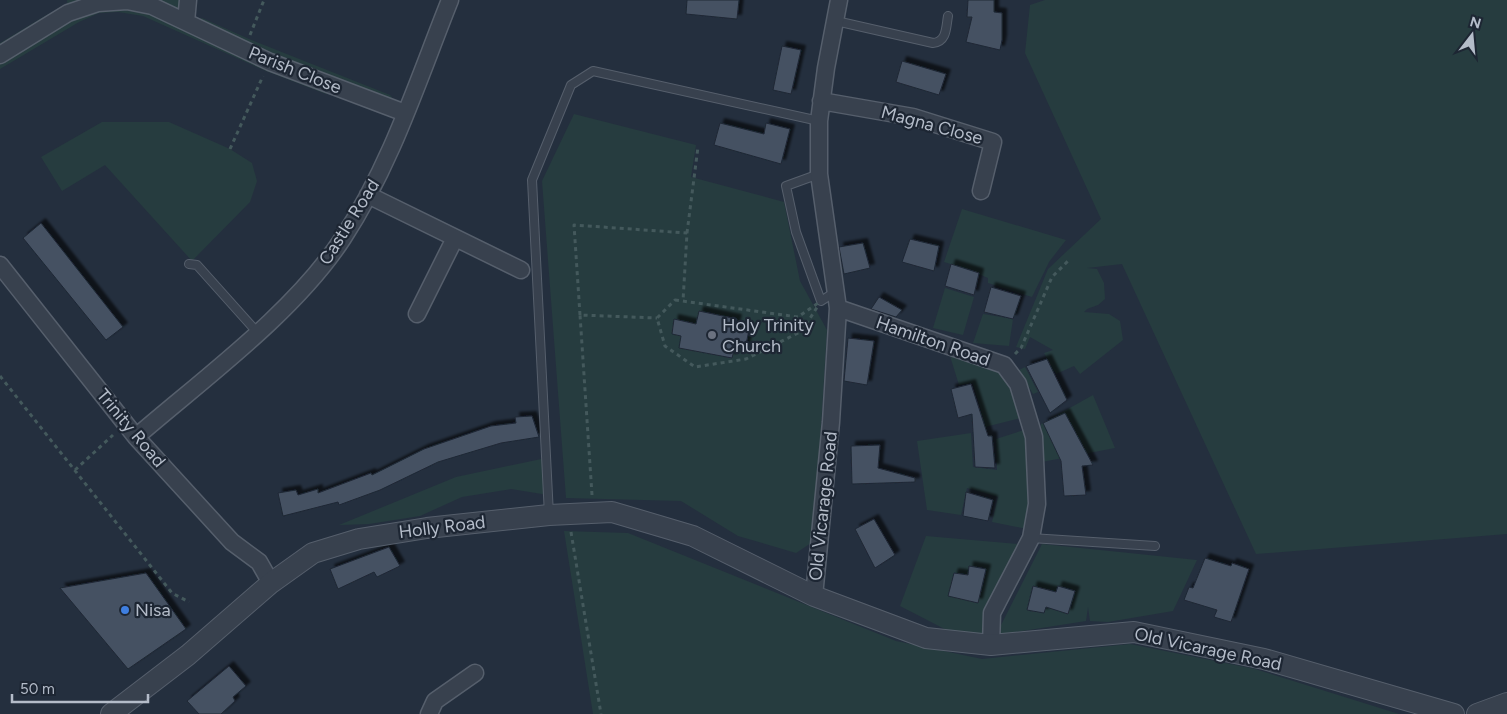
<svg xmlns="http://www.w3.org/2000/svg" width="1507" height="714" font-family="Figtree,sans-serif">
  <defs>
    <filter id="shadow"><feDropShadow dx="4.5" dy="-4.5" stdDeviation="1" flood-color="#0009"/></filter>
  </defs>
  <rect width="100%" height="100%" fill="#242f3e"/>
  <path fill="#263c3f" d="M67,0H188L187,22L202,18L249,39L390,95L405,113L339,88L326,94L266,71L143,16L118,12L99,13L79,22L0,69V43L48,14L68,13Z
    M1045,0H1507V534L1256,554L1122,264L1087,268L1097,269L1104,283L1105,299L1098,305L1087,309L1084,312L1109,314L1120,321L1123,340L1080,374L1074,366L1056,374L1044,353L1053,350L1030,337L1025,349L1016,347L1048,269L1101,219L1025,53L1030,5Z
    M574,114L696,145L691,177L784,202L800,281L827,330L814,541L796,553L738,536L681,501L566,498L542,181Z
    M102,122H169L230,149L252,163L257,181L250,202L192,261L105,165L62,191L41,157Z
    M962,209L1066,240L1049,262L1032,297L988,283V278L967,269L944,262Z
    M945,288L974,297L963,335L933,328Z
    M983,314L1013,319L1009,346L973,343Z
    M950,356C969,360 1003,369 1015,386C1021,393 1022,408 1025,417L977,429L973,416L982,413L973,383L959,385Z
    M1025,367L1038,392L1033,394L1019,370Z
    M1093,395L1115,448L1042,462L1041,424Z
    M1027,429L1032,494L1027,529L992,522L998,497L967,488L961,515L927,510L917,441L971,433L973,467L997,470L996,439Z
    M546,458L548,495L511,489L462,497L420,516L369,524L339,525L456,477Z
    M564,531L628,533L896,641L982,659L1130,644L1255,669L1399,714H593Z
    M926,536L1019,544L986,636L966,640L900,606Z
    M1042,544L1197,560L1173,611L1108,622L1090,621L1088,607L1086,621L996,635Z"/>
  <path fill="#455162" stroke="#1f2835" filter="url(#shadow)" d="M687,0H739L737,19L686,14Z
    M968,0H994V12L1002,13V40L1000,50L966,42L972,17H967Z
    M782,46L801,50L791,94L773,90Z
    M902,61L946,74L939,95L896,82Z
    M720,123L764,134L766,123L790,129L781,164L714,145Z
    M41,223L123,327L106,340L23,238Z
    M910,239L939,246L934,271L902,262Z
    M863,243L870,268L844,274L839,247Z
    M951,264L979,273L974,295L945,286Z
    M991,287L1021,296L1013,319L984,312Z
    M879,297L902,310L896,317L871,309Z
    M699,311L737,319L735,327L749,330L745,349L735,347L732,358L679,348L681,336L672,334L674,319L696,324Z
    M848,338L874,341L867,385L844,381Z
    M1047,359L1067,400L1050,413L1026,366Z
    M971,384L988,436H992L995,468L975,467L972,414L958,418L951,389Z
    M1065,413L1093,465L1082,466L1086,495L1064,496L1061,461L1043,423Z
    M532,416L539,437L501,443L438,462L380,490L339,505L338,502L283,516L278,493L296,490L298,495L318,489V493L371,473L372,475L424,449L491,426L516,423L515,417Z
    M880,445L878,468L915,478V482L852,484L851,446Z
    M966,492L993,500L988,521L963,516Z
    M874,519L895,555L875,568L855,529Z
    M389,547L400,566L377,577L374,572L338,589L330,569Z
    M1205,558L1231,566L1232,563L1249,569L1231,622L1214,617L1217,610L1184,600L1189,587L1193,588Z
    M969,566L986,569L978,603L948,596L954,573L968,575Z
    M146,573L186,629L128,669L60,588Z
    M1033,586L1056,592L1058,586L1075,591L1068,614L1046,607L1044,613L1027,610Z
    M229,666L246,686L233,697L235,701L221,714H199L187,701Z"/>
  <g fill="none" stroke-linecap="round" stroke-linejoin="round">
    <g stroke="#565f6c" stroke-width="10">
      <path id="service" d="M836,21L933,43C947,42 946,27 948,16
        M819,174L786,186L796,232L821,301L835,292
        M189,264L197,265L257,332
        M549,515L532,180L571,85L593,71L819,121
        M1031,538L1155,546"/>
    </g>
    <g stroke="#565f6c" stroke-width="19">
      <path id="minor" d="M186,22L188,0
        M0,55L68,13L98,3L127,1L152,6L270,62L405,113
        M821,101L913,117L993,142L981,191
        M368,195L521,270
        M0,265L136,437L232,542L259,562L271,583
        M838,308L1004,365L1018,384L1034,437L1037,504L1031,538L992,613L991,645
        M417,314L455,238
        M136,437C203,379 295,312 343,238C391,165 418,80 450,0
        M814,596L831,422L838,308L819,174V121L826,68L839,0
        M429,714L435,701L475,673"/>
    </g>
    <g stroke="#565f6c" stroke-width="22">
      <path id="tertiary" d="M111,714L188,655L271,583L313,553L359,539L427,528L549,515L612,512L693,536L814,596L926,638L991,645L1134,632L1264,659L1454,714
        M1477,714L1507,703"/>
    </g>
    <path stroke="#44595c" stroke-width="3" stroke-dasharray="4 4" stroke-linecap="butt" d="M250,35L264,0
      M230,149L263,76
      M687,233L698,147
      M675,300L798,317L821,301L802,331L746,359L695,367L665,346L657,318Z
      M580,315L574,225L687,233L683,301
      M1015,354L1021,348L1052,277L1068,261
      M0,376L172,593L189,602
      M75,470L113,435
      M592,495L580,315L657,318
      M571,532L601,714"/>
    <use href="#service" stroke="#38414e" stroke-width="8"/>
    <use href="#minor" stroke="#38414e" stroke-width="16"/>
    <use href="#tertiary" stroke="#38414e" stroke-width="20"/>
  </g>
  <circle fill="#6b7280" stroke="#1d2633" stroke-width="2" cx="712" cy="335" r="5"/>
  <circle fill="#3f7fe0" stroke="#1d2633" stroke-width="2" cx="125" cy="610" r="5"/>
  <g text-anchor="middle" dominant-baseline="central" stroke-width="4.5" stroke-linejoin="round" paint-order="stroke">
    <g font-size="18" fill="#b4bcc9" stroke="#1d2633">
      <text transform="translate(295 70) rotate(22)">Parish Close</text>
      <text transform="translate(932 125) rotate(15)">Magna Close</text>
      <text transform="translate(349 222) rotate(-58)">Castle Road</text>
      <text transform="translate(933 341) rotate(19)">Hamilton Road</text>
      <text transform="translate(131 428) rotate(50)">Trinity Road</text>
      <text transform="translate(823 506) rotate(-84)">Old Vicarage Road</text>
      <text transform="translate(442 527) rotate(-7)">Holly Road</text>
      <text transform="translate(1208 649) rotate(12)">Old Vicarage Road</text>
    </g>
    <g font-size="18" fill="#b4bcc9" stroke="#1d2633" text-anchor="start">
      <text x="722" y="325">Holy Trinity<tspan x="722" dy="21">Church</tspan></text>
      <text x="135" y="610">Nisa</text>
    </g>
  </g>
  <g transform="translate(1472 35) rotate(16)" stroke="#1d2633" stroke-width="4" paint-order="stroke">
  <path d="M0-4L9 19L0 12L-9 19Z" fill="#b4bcc9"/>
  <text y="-8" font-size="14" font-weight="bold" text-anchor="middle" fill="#b4bcc9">N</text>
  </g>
  <path d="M12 694v8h136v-8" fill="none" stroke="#b4bcc9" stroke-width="2.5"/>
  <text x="20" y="694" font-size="15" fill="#b4bcc9" stroke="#1d2633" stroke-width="4" paint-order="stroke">50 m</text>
</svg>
